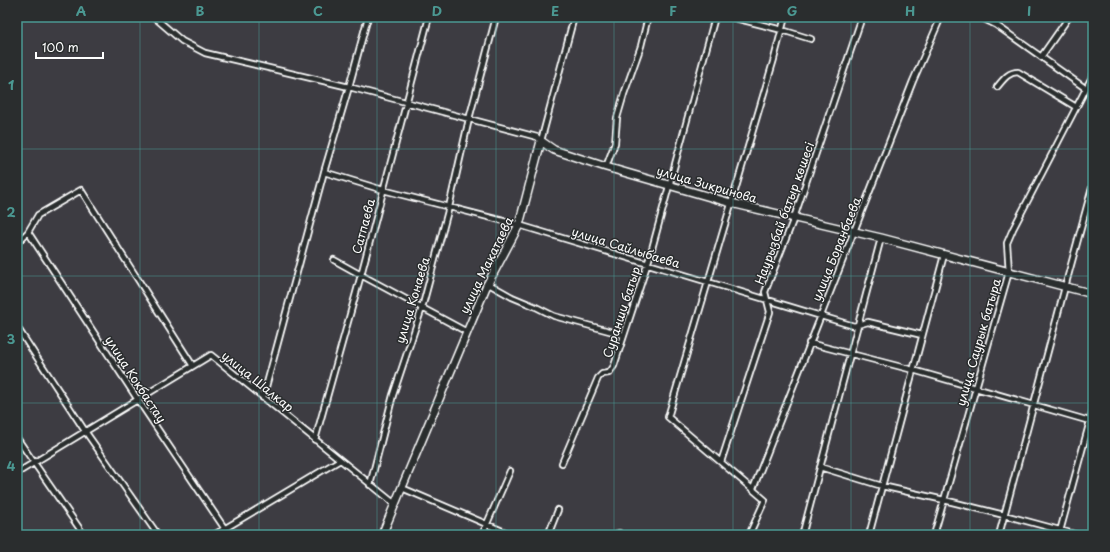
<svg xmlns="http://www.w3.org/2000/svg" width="1110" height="552" font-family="'Playpen Sans',sans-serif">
  <rect width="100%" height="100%" fill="#3d3c42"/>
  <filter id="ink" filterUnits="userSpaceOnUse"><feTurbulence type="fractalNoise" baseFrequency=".025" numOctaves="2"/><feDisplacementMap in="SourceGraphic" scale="8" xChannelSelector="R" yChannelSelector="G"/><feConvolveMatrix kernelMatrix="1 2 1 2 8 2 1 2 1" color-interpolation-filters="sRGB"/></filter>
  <g filter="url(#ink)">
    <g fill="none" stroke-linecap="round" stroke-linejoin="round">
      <g stroke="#fff" stroke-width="8">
        <path id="street" d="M154,17L182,41L205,53L349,87L537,137L541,141L574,17
          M731,17L782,30L811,39
          M980,17L996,25L1085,88
          M996,25L1002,17
          M1041,57L1069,17
          M997,87C1003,80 1008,72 1018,72L1076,107
          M606,167L615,143L617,118L624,94L641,46L648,17
          M324,172L383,190L519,225L854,326L868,322L922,335
          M28,232L138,400L229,535
          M17,243L28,232L38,215L81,190L193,366
          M334,260L361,275L467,332
          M487,283L512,297L536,307L554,316L624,335
          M17,327L85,431L158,535
          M809,343L913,370L1093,422
          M263,398L324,172L349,87L368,17
          M17,438L84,535
          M315,440L361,275L429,17
          M721,462L770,312L765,292L794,218L862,17
          M562,463L598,378L602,374L609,373L614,366L650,256L715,17
          M820,467L882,486L944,500L1004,515L1078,535
          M17,473L211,355L395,504
          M370,485L393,395L422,308L449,207L469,119L496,17
          M402,488L512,535
          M753,489L913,81L941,17
          M214,535L340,460
          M482,535L510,471
          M548,535L558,510
          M619,535V533
          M749,535L765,500L668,417L774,59L785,17
          M807,535L803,532L881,238
          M869,535L944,255
          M934,535L1009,272L1007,243L1013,229L1093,75
          M999,535L1065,287L1093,184
          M1059,535L1093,410"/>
      </g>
      <g stroke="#fff" stroke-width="10">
        <path id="secondary" d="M382,535L486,287L519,225L541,141L554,150L606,167L731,203L881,238L1093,294"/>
      </g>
      <use href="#street" stroke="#2a2d2e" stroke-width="4.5"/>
      <use href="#secondary" stroke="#2a2d2e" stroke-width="7"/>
    </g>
  </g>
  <path fill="none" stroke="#4b9892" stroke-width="1" stroke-opacity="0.55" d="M140,17V535M259,17V535M377,17V535M496,17V535M614,17V535M733,17V535M851,17V535M970,17V535M17,149H1093M17,276H1093M17,403H1093"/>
  <g text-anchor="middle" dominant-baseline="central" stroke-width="3" stroke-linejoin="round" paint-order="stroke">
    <g font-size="12" fill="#fff" stroke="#2a2d2e">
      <text transform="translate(707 184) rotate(16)">улица Зикринова</text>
      <text transform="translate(784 213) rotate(-70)">Наурызбай батыр көшесі</text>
      <text transform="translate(363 226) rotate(-75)">Сатпаева</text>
      <text transform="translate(626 247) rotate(17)">улица Сайлыбаева</text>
      <text transform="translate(836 249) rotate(-68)">улица Боранбаева</text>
      <text transform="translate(486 265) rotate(-64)">улица Макатаева</text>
      <text transform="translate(412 300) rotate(-73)">улица Конаева</text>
      <text transform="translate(621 312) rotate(-72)">Суранши батыр</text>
      <text transform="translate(978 342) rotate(-74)">улица Саурык батыра</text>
      <text transform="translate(136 379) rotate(57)">улица Кокбастау</text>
      <text transform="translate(258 381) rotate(39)">улица Шалкар</text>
    </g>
  </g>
  <rect width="1110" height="552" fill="none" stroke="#2a2d2e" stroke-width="44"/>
  <path d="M36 52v6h67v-6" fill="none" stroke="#ffffff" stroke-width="2"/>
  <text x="42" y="52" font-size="12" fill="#ffffff" stroke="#2a2d2e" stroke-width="3" paint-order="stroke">100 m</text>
  <rect x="22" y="22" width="1066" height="508" fill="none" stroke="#4b9892" stroke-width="1.5"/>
  <g font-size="13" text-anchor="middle" font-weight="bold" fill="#4b9892">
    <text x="81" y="16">A</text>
    <text x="200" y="16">B</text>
    <text x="318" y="16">C</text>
    <text x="437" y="16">D</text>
    <text x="555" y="16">E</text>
    <text x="673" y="16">F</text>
    <text x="792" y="16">G</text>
    <text x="910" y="16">H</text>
    <text x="1029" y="16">I</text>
    <text x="11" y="90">1</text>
    <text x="11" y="217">2</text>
    <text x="11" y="344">3</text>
    <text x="11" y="471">4</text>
  </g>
</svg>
